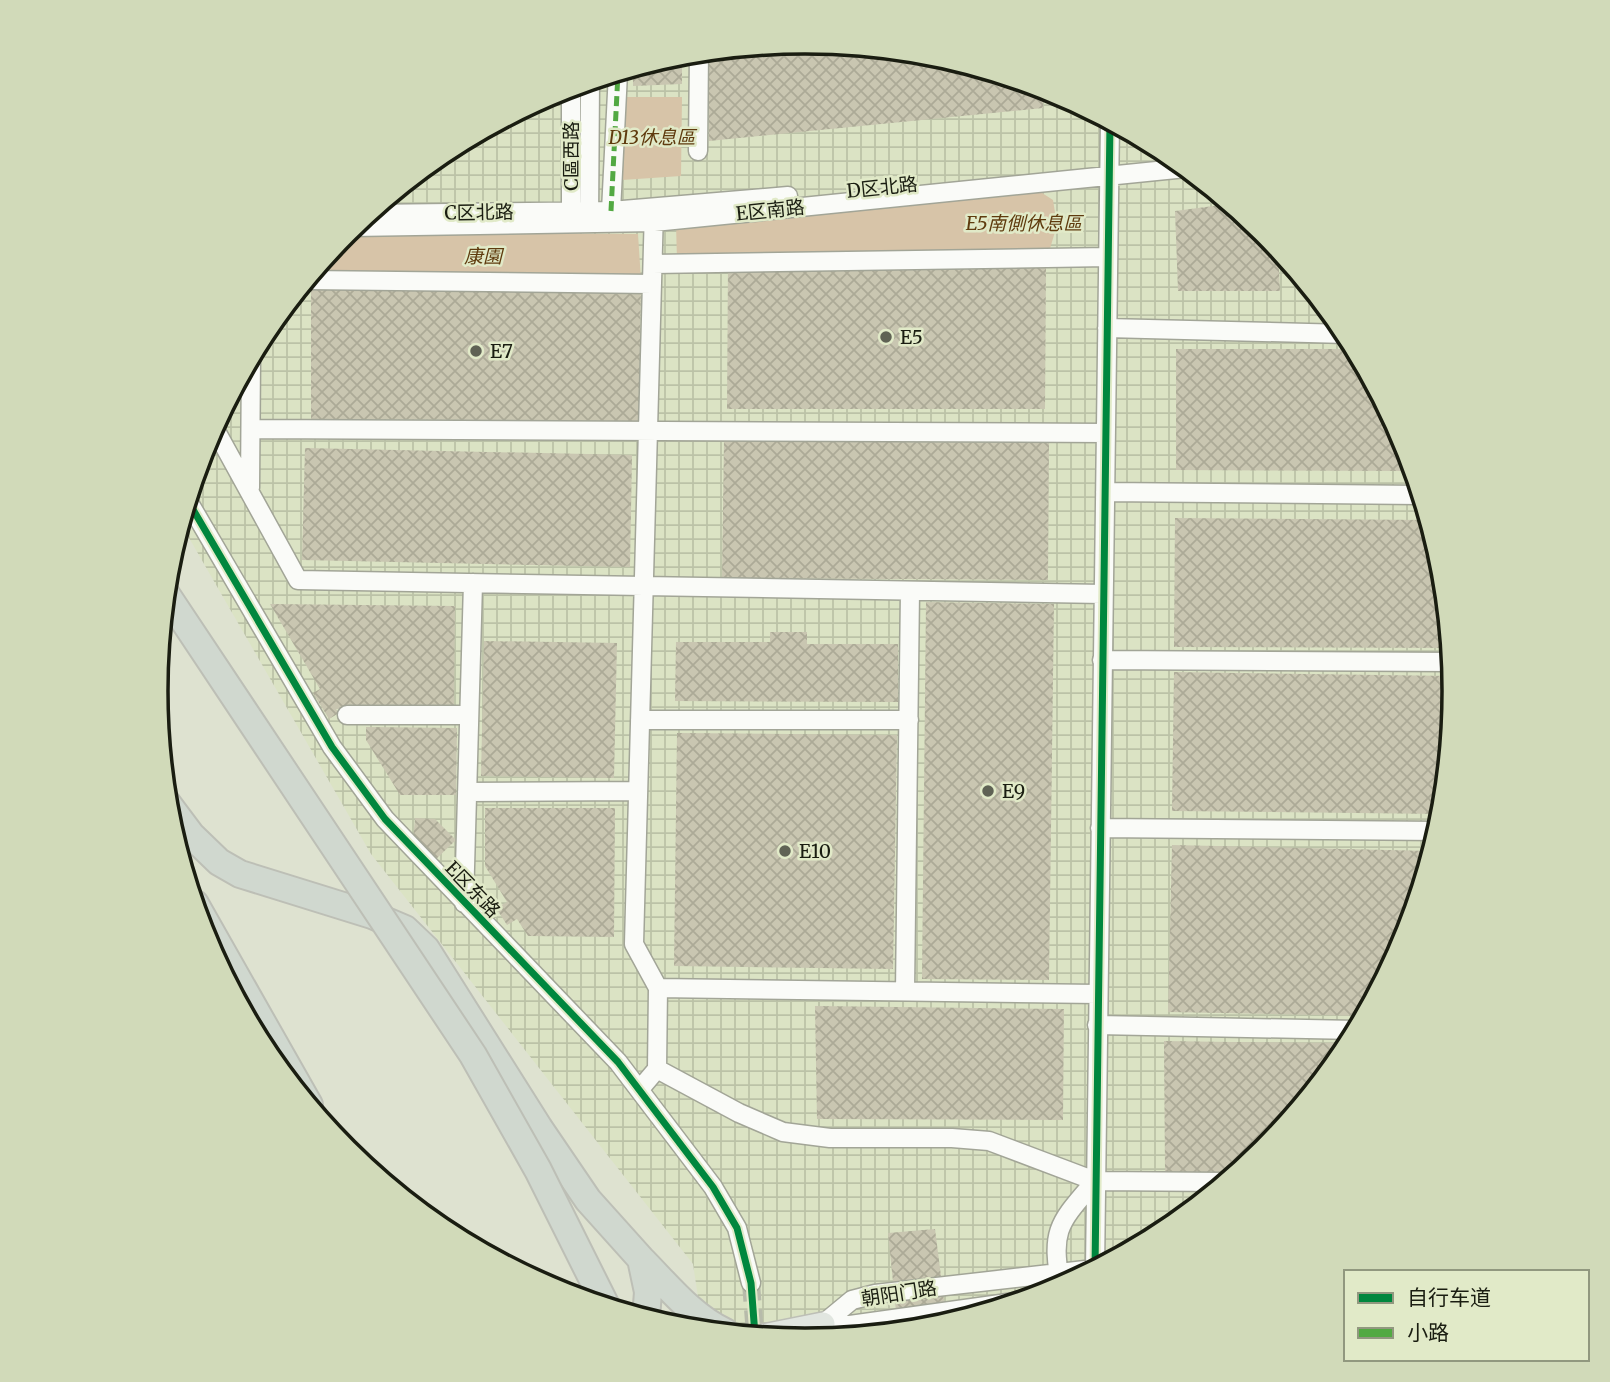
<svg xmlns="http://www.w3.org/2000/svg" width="1610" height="1382" font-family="Merriweather,'Noto Sans SC',serif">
  <defs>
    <pattern id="industrial-grid" width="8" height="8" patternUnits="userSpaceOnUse" patternTransform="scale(1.75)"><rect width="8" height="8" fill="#dbe3c4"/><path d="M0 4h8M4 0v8" fill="none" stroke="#bbc2a7"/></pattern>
    <pattern id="building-cross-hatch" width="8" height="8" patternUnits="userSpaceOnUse" patternTransform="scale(1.75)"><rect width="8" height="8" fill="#c9c6b1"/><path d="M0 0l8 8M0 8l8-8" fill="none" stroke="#acaa97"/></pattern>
  </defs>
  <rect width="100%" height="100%" fill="#dee2d0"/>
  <path fill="url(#industrial-grid)" d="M805,42L932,55L1054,92L1166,152L1264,232L1345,331L1405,443L1442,565L1454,691L1441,818L1404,940L1344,1052L1264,1150L1165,1231L1053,1291L931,1328L805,1340L703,1330L693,1264L371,854L181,524L206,442L266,330L346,232L445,151L557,91L679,54Z"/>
  <path fill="#d7c4a8" d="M624,97H682L681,176L622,180Z
    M1039,191L1053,200L1057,225L1049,252L677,260L676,224Z
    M346,232L638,234L641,280L308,279Z"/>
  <path fill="url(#building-cross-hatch)" d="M733,49L898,51L932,55L1043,88V108L709,141V51Z
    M682,54V84L633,86V68Z
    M1229,204L1264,232L1278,249L1280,291H1178L1175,211Z
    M728,265H1046L1045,409H727Z
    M311,282L641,284L639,421L311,419Z
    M1176,349H1354L1405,443L1413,471L1176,470Z
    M724,441L1049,443L1048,580L722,578Z
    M305,448L632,455L630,567L302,560Z
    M1175,518L1428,520L1442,565L1450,648L1174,647Z
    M926,602L1054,604L1049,980L922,979Z
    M270,604L455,606L454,709H336L339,713L329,719L313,693L320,689Z
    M770,632H807V644H898V702L675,701L676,642H770Z
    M484,641L617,643L614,778L481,776Z
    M1174,672L1452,676L1454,691L1442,814L1172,811Z
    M366,727L457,728L456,795H400L366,740Z
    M677,733L897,735L893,969L674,966Z
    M485,808H615L614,937L528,936L517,919L507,925L496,908L507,902L485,866Z
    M415,818L435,819L456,840L434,861L413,840Z
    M1172,845L1431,851L1404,940L1364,1016L1168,1012Z
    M815,1006L1064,1009L1063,1120L817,1119Z
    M1164,1041L1230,1042L1349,1043L1344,1052L1264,1150L1236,1173L1165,1172Z
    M935,1229L947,1323L931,1328L898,1331L888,1233Z"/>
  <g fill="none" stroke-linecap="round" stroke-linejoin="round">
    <path stroke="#b7bbaa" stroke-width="18" stroke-dasharray="18 9" stroke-linecap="butt" d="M751,1283L755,1335"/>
    <g stroke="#a2a597" stroke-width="21">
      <path id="minor" d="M781,44L831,45
        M698,151L699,52
        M611,211L618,73
        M369,214L611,211L788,196
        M589,220L590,81
        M571,223V87
        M352,227L654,222L1186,168
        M653,264L1108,257
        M307,280L652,284
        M1107,328L1347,334
        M251,429L1106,433
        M211,433L216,431L298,580L1103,594
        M250,488L251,357
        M1105,492L1420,495
        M188,501L332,747L385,819L618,1062L713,1187L737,1228L751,1283
        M1102,660L1451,662
        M347,715H469
        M640,720H909
        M467,792L638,791
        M1100,828L1438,831
        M464,903L473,583
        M658,988L1098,994
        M905,991L910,591
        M1097,1025L1356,1030
        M657,1069L739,1113L783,1132L830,1138H952L989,1141L1095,1181L1225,1182
        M640,1089L657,1069L658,988L634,944L654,209
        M1095,1269L1110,122
        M1061,1287C1050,1229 1059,1223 1095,1181
        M823,1324L852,1300L875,1294L1094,1269
        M823,1324L850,1325L1015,1302"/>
    </g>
    <g stroke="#bdbfb6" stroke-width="26">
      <path id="major" d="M763,1336L823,1324"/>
    </g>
    <g stroke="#bdbfb6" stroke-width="30">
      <path id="highway" d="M167,803L191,835L219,862L240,874L372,915L405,929L426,949L539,1128L588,1200L641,1259L648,1292L646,1318
        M195,904L309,1105
        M641,1259C666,1284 692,1317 725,1332"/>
    </g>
    <use href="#minor" stroke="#fafbf8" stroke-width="18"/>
    <use href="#major" stroke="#e1e6e0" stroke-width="23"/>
    <use href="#highway" stroke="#d0d8cf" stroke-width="26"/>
    <g stroke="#bdbfb6" stroke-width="30" stroke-linecap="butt">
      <path id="highway-bridge" d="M166,594L473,1055L538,1170L606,1306"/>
    </g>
    <use href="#highway-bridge" stroke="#d0d8cf" stroke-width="26"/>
    <path stroke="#52a942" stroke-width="5" stroke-dasharray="10 5" stroke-linecap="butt" d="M611,211L618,73"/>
    <g stroke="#e1eac8" stroke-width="11">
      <path id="cycleway" d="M188,501L332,747L385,819L618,1062L713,1187L737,1228L751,1283L755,1335
        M1095,1269L1110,122"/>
    </g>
    <use href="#cycleway" stroke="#00873e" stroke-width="7"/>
  </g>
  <g fill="#5f6254" stroke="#e1eac8" stroke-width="2.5">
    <circle cx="886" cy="337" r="7"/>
    <circle cx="476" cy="351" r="7"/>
    <circle cx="988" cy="791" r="7"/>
    <circle cx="785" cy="851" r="7"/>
  </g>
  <g text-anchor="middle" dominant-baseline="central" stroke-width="5" stroke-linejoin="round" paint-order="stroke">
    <g font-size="19" font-style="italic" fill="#5f3b0e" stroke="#e1eac8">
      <text x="652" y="137">D13休息區</text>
      <text x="1024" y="223">E5南側休息區</text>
      <text x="483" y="256">康園</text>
    </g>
    <g font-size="19" fill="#1a1d11" stroke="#e1eac8">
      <text transform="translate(571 156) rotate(-90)">C區西路</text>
      <text transform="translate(882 187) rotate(-6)">D区北路</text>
      <text transform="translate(770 210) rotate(-6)">E区南路</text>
      <text transform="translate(479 212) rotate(-1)">C区北路</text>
      <text transform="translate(473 889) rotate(46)">E区东路</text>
      <text transform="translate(899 1293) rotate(-9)">朝阳门路</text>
    </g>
    <g font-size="19" fill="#1a1d11" stroke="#e1eac8" text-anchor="start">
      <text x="900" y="337">E5</text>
      <text x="490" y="351">E7</text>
      <text x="1002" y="791">E9</text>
      <text x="799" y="851">E10</text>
    </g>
  </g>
  <path d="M0 0H1610V1382H0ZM168 691a637 637 0 1 1 1274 0a637 637 0 1 1-1274 0Z" fill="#d1dab9" fill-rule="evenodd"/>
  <path fill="none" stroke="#1a1d11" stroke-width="3.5" d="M168 691a637 637 0 1 1 1274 0a637 637 0 1 1-1274 0Z"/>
  <rect x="1344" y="1270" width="245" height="91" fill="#e1eac8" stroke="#91987f" stroke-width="2"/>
  <rect x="1358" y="1293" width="35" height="10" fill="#00873e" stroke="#91987f" stroke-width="2"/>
  <text x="1407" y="1305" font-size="21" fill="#1a1d11">自行车道</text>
  <rect x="1358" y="1328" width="35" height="10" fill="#52a942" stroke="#91987f" stroke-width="2"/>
  <text x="1407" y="1340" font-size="21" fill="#1a1d11">小路</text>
</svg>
